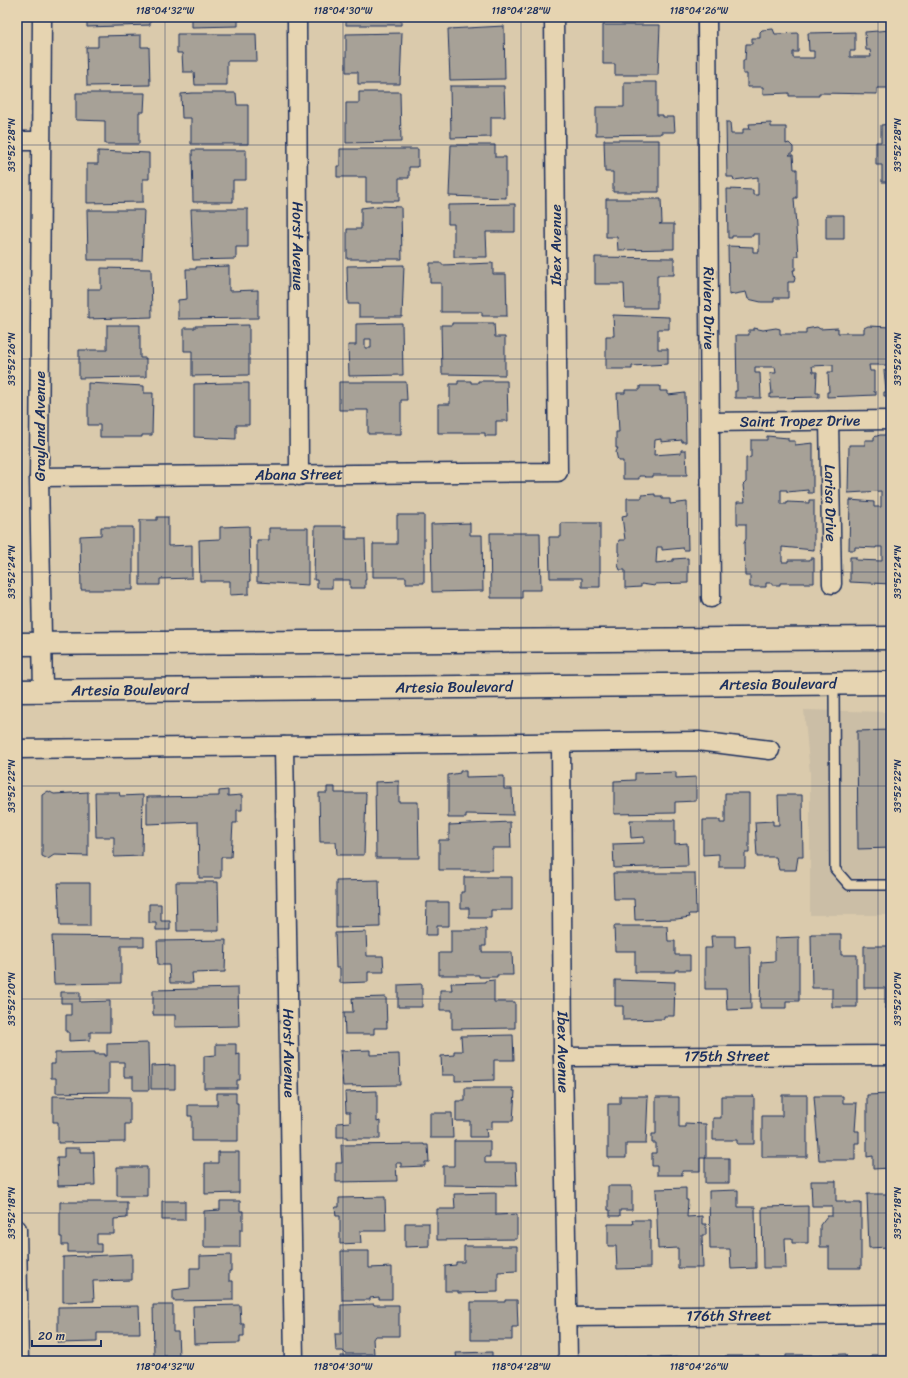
<svg xmlns="http://www.w3.org/2000/svg" width="908" height="1378" font-family="Sriracha,sans-serif">
  <rect width="100%" height="100%" fill="#dacaac"/>
  <filter id="ink" filterUnits="userSpaceOnUse"><feTurbulence type="fractalNoise" baseFrequency=".025" numOctaves="2"/><feDisplacementMap in="SourceGraphic" scale="8" xChannelSelector="R" yChannelSelector="G"/><feConvolveMatrix kernelMatrix="1 2 1 2 8 2 1 2 1" color-interpolation-filters="sRGB"/></filter>
  <g filter="url(#ink)">
    <path fill="#cbbea6" d="M804,710L891,712V915H810V773Z"/>
    <path fill="#a7a197" stroke="#1b2f5e" fill-rule="evenodd" d="M87,17H150V25L87,27Z
      M192,17H238V26L192,27Z
      M346,17H401V25H346Z
      M450,17H497V19H450Z
      M603,25H660L658,75H615V64H603Z
      M504,26L505,79L450,80L448,29Z
      M773,29L775,34L798,33V52H793V58H814V51H809L808,33L855,32V51H850V57H871L870,50H866L865,32L891,30V90L890,88H877V94L819,93V96H789V93L763,94V87H747V74H743V60H745L746,44H752V38H760V32L762,30Z
      M402,33L400,84H358V72H346V34Z
      M177,34H256L257,61H227V85H195L194,72H183L182,53H177Z
      M141,35V47H149L150,85L87,86L86,47H98V36Z
      M624,82H657V115H663V117H674L675,132H661V134L596,135V107H624Z
      M450,86H504L505,117H491V137L451,138Z
      M359,92H400L401,142L346,143V103H359Z
      M76,93H145L144,112H139V144H105V121L76,120Z
      M192,93H236L237,105H248V144H191V118H182L181,94Z
      M726,122H730L731,134H743V129H750L749,124L771,123V127H786V144L789,143L793,147V152L789,155H793L794,169H797V198H794L798,256H795V270H793L795,278L794,282H788V298H774V302H761L748,299L746,292L729,295L728,246L753,247V252H759V234H753V236H732V238H728L727,189L753,190V195H758V177L734,180L733,177H727Z
      M891,124V182H882V165H876V142H881V125Z
      M604,140H659V192H613V172H605Z
      M451,145H495V157H506V198L449,196Z
      M340,149H418V167H409V178H399V201H366V177H337V166H340Z
      M192,150H246V180H233V202H193Z
      M98,151L149,153V179H143V202L87,203V164H98Z
      M606,199H661L662,223L659,224H674V249L618,250L617,237H606Z
      M515,204V232H486L487,257H454V224H448V205Z
      M378,206L401,207L402,259H347V229H361V208Z
      M191,209H248V247H236V259L193,260Z
      M87,210H144L142,260H88Z
      M826,215H844V239H826Z
      M595,257L674,258V275H657V308H625L624,284H595Z
      M430,263H442V265L493,263V274H506L507,316H482V312H441V283H430Z
      M404,265L402,317H359V304H348L347,266Z
      M229,266V291L258,290V318L178,319V300L187,299L186,269H196V267Z
      M101,268L151,269L152,317L88,319V289H101Z
      M613,315L669,317V329H658V349H668V364L632,366V369H606V336H614Z
      M402,323L403,375L349,376L348,345H356V324ZM365,339H371V348H365Z
      M452,323H494L495,337H505V375L442,374L441,325H452Z
      M107,325H140V358H146V377L79,378V350H107Z
      M249,325V375L192,376V351H184V328H195V326Z
      M868,326L891,327V396H884V392H886L884,370H890V365H869L870,371H874V392H876V395L827,397V392H829L828,372H833V365L812,366L813,372H817L816,393H819V397L770,398V394H772L770,373H776L775,367H755V373H760L761,398H735V391H737L736,335H749V330H754V328L763,330L776,328L780,329V334H806V329L817,327L820,329L838,328V333H864V328Z
      M458,381H471V383H478V381H507L508,421H496V436H485V433H438V404H450V384H458Z
      M339,382H406L407,400H401V434H368V410H339Z
      M88,383L144,386V393H153L152,435H142V437H100V425H88Z
      M227,383H249V425H236V439L194,437V384Z
      M640,386H660V391H668V395L685,393L686,442H682V440L661,442V439L655,440L654,455L681,453V450H686L687,475H653V477H645L644,476H639V479H623V461H618L616,452L618,448H616V432H619L617,393H625V390H640Z
      M880,435H891V584L850,582V557H856V560L882,561V547H876V548L855,547V550H849L850,500L874,502V507H881V491L848,493L849,445H865V440H874V437Z
      M767,436L788,438V441H795V445L813,443V493H808V490L787,492V490H781V504H787V502L809,503V500H814V550L782,547V562H788V560H810V558H814V583H780V585H772V583H766V587H750V576H745L744,543L746,539V524H737V502H745L743,485L746,482V458L751,457V440H767Z
      M655,494V496H662V499H670V504L687,502L688,550H684L683,548L662,550V547H657L656,563L673,561V559L688,558V583L655,584V586L641,584V587L625,588V570H620L618,565L620,553L618,552V545L619,540H625L622,516L627,515V498H642V495Z
      M397,515H424V583H406V577H373V544H397Z
      M157,517H168V546L192,545V578L160,579V585H140V520H157Z
      M470,523V535H482L483,591L432,592L431,524Z
      M561,523H600V587H582V578H550L549,537H561Z
      M249,526L250,581H249V594L230,595V581H200L199,540L220,539V527Z
      M315,526H346V539H365L366,580H365V588H350V580H332V588H317V580H314Z
      M101,527H133V590H81L80,536L101,535Z
      M269,528H308V585L257,582V540H269Z
      M490,533H540L541,590H522V598H491Z
      M891,730V848L858,849L857,731Z
      M460,771H466V777L504,776V789H512L513,815L466,814V818H448V775L460,773Z
      M676,772V778L696,777V801L675,802V813L614,814V781L635,780V773Z
      M399,781V802H418L419,858H376L375,782Z
      M327,787H335V793H366L364,855H337L336,842H320L319,793H327Z
      M228,790V796L242,795V810H237V823H233L231,857H221V878H199L198,822L147,824V797L219,796V791Z
      M48,791L54,794L88,792V856L54,855L48,859L42,856V795Z
      M95,792H119L120,796L143,795L142,856L114,857V837H96Z
      M725,793H749V853H745V867H719V854L703,855V820H720V823H725Z
      M778,795H802L803,857H798L796,870H779L776,857H757L755,822L773,821V825H779Z
      M630,820H675V844L687,843L688,866L614,868L613,844L644,843V837L631,838Z
      M510,822L511,848H492V870H439V840H449V825Z
      M613,873H695L696,914H689L690,917L677,919L635,920L634,899H614Z
      M464,877H512V910H491V918H469V908H461V892H464Z
      M379,880L380,927L336,928V881Z
      M176,882H218L219,931H177Z
      M58,883H90V926H60Z
      M427,902H449V926H437V935H426Z
      M149,904H161V921H170V930H156V923H149Z
      M614,926H667L668,941H675V955H690V970H675V972H635V951H615Z
      M480,929H486V946H482V952H512L513,975H497V977H479V975H439V953H451V930H480Z
      M366,932L367,956H383L384,972H368V982L340,983V968H336L335,933Z
      M811,934H841V955H857V1007H832V988H812Z
      M52,936L144,937V946H121V983L54,984Z
      M711,936H735V947L750,946L751,1009L727,1010L726,989H705V948H712Z
      M799,937V1001H786V1008H760L761,962L775,961V938Z
      M226,940L225,972L192,973L193,983H170L169,965H158L157,941Z
      M864,946H891V1008H885V988H864Z
      M494,980V1002H515V1028L452,1029V1010H440V990H452L451,983L485,982V981Z
      M615,980L675,982L674,1016H664V1019L623,1020V1006H615Z
      M422,984V1007H398V985Z
      M238,988L239,1026L175,1027V1015H153V990Z
      M61,992H80V1002L110,1001V1032H90V1040L69,1041V1032H66V1015H71V1003H61Z
      M386,997L387,1028H374V1034H345L344,1012H353L352,998Z
      M513,1035L514,1060H494V1080L455,1081V1075H442L441,1056L454,1055V1051H462L461,1036Z
      M148,1043L149,1090H133V1077H124V1062H109V1092L56,1093V1078H51V1064H55V1053L95,1052V1054H105V1056H107V1044Z
      M216,1044H236V1055L240,1054V1080H237V1088H204V1056L216,1055Z
      M370,1050V1055L399,1054L400,1085L343,1086L340,1051Z
      M175,1065V1089H151V1066Z
      M465,1088H513V1091H515L513,1121H492V1129H486L487,1137H470V1121H456V1101H465Z
      M377,1091V1122L380,1121V1139H347V1137H337V1123L350,1122V1112H346L345,1092Z
      M217,1093H236V1103H238V1141H192V1116H188V1105H217Z
      M890,1094V1168L873,1169V1156L867,1157V1095Z
      M782,1095H807V1157H762V1116H782Z
      M53,1096L130,1097V1124H125V1142L58,1143V1122H53Z
      M620,1096H648L646,1144H626V1158H608V1104H620Z
      M721,1096H754V1144H737V1140H713V1118H721Z
      M814,1096H843V1103H857L855,1131H859V1143H855V1160H819Z
      M656,1097H679V1127H685V1123L706,1124V1158H700V1171H682V1175H657V1166H652V1153H656V1143H652V1134H656Z
      M430,1113H452L453,1138H430Z
      M454,1141H490V1157H485V1163H516L517,1186L443,1185V1166H454Z
      M424,1144V1145H428L429,1162H425V1166L401,1167V1163H396L397,1181L336,1182V1163H342L341,1145Z
      M64,1148H80V1152H94L95,1185L58,1186L57,1157H64Z
      M218,1152H239V1193L205,1194V1163H218Z
      M705,1158H729V1183H705Z
      M117,1167H147V1196H117Z
      M811,1181H836V1201H845V1203H861V1268H829V1247H820V1225L827,1216H832V1206H812Z
      M608,1186H632V1210H620V1216H610V1210H608Z
      M686,1188V1200H688L687,1217L702,1216V1224H706V1235H702L703,1268H678V1248L658,1249L656,1189Z
      M738,1190V1207H755L756,1268L731,1269L730,1249H710L709,1191Z
      M496,1193V1215L517,1214V1239L437,1240V1209H455L454,1194Z
      M867,1194H891V1268H890L889,1247L869,1248Z
      M385,1197L386,1231H360L361,1243L340,1244V1216H336L335,1207H339V1198Z
      M162,1201H185V1220H162Z
      M220,1201H240V1211H243V1230H240V1247H204V1211L220,1210Z
      M60,1202H127V1218L114,1219V1234H97V1244H101V1252H68V1245H62V1237H60Z
      M808,1206V1243H792V1238H785L786,1268H763L762,1207Z
      M632,1220H650V1268L617,1269L616,1246H608V1224H633Z
      M405,1223H429V1246L405,1247Z
      M464,1246H517V1271L498,1272V1292L458,1293V1291H445V1266L456,1265V1262H464Z
      M341,1251H369V1268L392,1267V1299H379V1297L370,1298V1300H342Z
      M132,1254V1280L93,1281L94,1301L63,1302V1257Z
      M231,1255V1271H229V1281H233V1300L173,1301V1290L190,1288V1268H200V1256Z
      M505,1300H517L518,1327H512V1340H471V1302H505Z
      M374,1304V1305H399V1336H375L373,1339L374,1354H346L343,1351H336L335,1334H341V1305Z
      M153,1305H173V1332H178L179,1356H154Z
      M240,1305L241,1324H244V1336H240V1343L194,1344L193,1306Z
      M139,1306L140,1333H97V1342L58,1343V1307Z
      M492,1352V1361H457L456,1353Z
      M846,1354L847,1361H819V1355Z
      M786,1355H812V1361H786Z
      M871,1355H891V1361H871Z
      M341,1356H361V1361H341Z
      M725,1356H759V1361H725Z
      M624,1357H653V1361H624Z
      M682,1357V1361H659V1358Z
      M127,1358H152V1361H127Z"/>
    <g fill="none" stroke-linecap="round" stroke-linejoin="round">
      <g stroke="#1b2f5e" stroke-width="12">
        <path id="service" d="M834,683L835,869L849,885H891"/>
      </g>
      <g stroke="#1b2f5e" stroke-width="21">
        <g id="minor">
          <path d="M42,17L39,477L43,691"/>
          <path id="s1" d="M297,17L299,476"/>
          <path id="s2" d="M707,17L711,598"/>
          <path d="M17,141H41"/>
          <path id="s3" d="M829,421L832,584"/>
          <path id="s4" d="M710,422L891,420"/>
          <path id="s5" d="M39,477L558,472L554,17"/>
          <path id="s6" d="M561,743L563,1057L568,1361"/>
          <path id="s7" d="M284,746L294,1361"/>
          <path d="M17,749L698,741L770,750"/>
          <path id="s8" d="M563,1057L891,1055"/>
          <path d="M17,1229L19,1361"/>
          <path id="s9" d="M567,1317L891,1314"/>
        </g>
      </g>
      <g stroke="#1b2f5e" stroke-width="25">
        <g id="secondary">
          <path d="M17,644L891,638"/>
          <path id="s10" d="M17,691L891,683"/>
        </g>
      </g>
      <use href="#service" stroke="#e6d4b1" stroke-width="9"/>
      <use href="#minor" stroke="#e6d4b1" stroke-width="18"/>
      <use href="#secondary" stroke="#e6d4b1" stroke-width="22"/>
    </g>
  </g>
  <path fill="none" stroke="#1b2f5e" stroke-width="1" stroke-opacity="0.45" d="M165,17V1361M343,17V1361M521,17V1361M699,17V1361M878,17V1361M17,145H891M17,359H891M17,572H891M17,786H891M17,999H891M17,1213H891"/>
  <g text-anchor="middle" dominant-baseline="central" stroke-width="4" stroke-linejoin="round" paint-order="stroke">
    <g font-size="15" fill="#1b2f5e" stroke="#e6d4b1">
      <text transform="translate(556 245) rotate(-90)">Ibex Avenue</text>
      <text stroke="none"><textPath href="#s1" startOffset="229">Horst Avenue</textPath></text>
      <text stroke="none"><textPath href="#s2" startOffset="291">Riviera Drive</textPath></text>
      <text stroke="none"><textPath href="#s4" startOffset="90">Saint Tropez Drive</textPath></text>
      <text transform="translate(40 426) rotate(-90)">Grayland Avenue</text>
      <text stroke="none"><textPath href="#s5" startOffset="260">Abana Street</textPath></text>
      <text stroke="none"><textPath href="#s3" startOffset="82">Larisa Drive</textPath></text>
      <text stroke="none"><textPath href="#s10" startOffset="761">Artesia Boulevard</textPath></text>
      <text stroke="none"><textPath href="#s10" startOffset="437">Artesia Boulevard</textPath></text>
      <text stroke="none"><textPath href="#s10" startOffset="113">Artesia Boulevard</textPath></text>
      <text stroke="none"><textPath href="#s6" startOffset="309">Ibex Avenue</textPath></text>
      <text stroke="none"><textPath href="#s7" startOffset="307">Horst Avenue</textPath></text>
      <text stroke="none"><textPath href="#s8" startOffset="164">175th Street</textPath></text>
      <text stroke="none"><textPath href="#s9" startOffset="162">176th Street</textPath></text>
    </g>
  </g>
  <rect width="908" height="1378" fill="none" stroke="#e6d4b1" stroke-width="44"/>
  <path d="M32 1340v6h69v-6" fill="none" stroke="#1b2f5e" stroke-width="2"/>
  <text x="38" y="1340" font-size="12" fill="#1b2f5e" stroke="#e6d4b1" stroke-width="3" paint-order="stroke">20 m</text>
  <rect x="22" y="22" width="864" height="1334" fill="none" stroke="#1b2f5e" stroke-width="1.5"/>
  <g font-size="10" text-anchor="middle" fill="#1b2f5e">
    <text x="165" y="14">118°04'32"W</text>
    <text x="343" y="14">118°04'30"W</text>
    <text x="521" y="14">118°04'28"W</text>
    <text x="699" y="14">118°04'26"W</text>
    <text transform="translate(11 145) rotate(-90)" y="4">33°52'28"N</text>
    <text transform="translate(897 145) rotate(-90)" y="4">33°52'28"N</text>
    <text transform="translate(11 359) rotate(-90)" y="4">33°52'26"N</text>
    <text transform="translate(897 359) rotate(-90)" y="4">33°52'26"N</text>
    <text transform="translate(11 572) rotate(-90)" y="4">33°52'24"N</text>
    <text transform="translate(897 572) rotate(-90)" y="4">33°52'24"N</text>
    <text transform="translate(11 786) rotate(-90)" y="4">33°52'22"N</text>
    <text transform="translate(897 786) rotate(-90)" y="4">33°52'22"N</text>
    <text transform="translate(11 999) rotate(-90)" y="4">33°52'20"N</text>
    <text transform="translate(897 999) rotate(-90)" y="4">33°52'20"N</text>
    <text transform="translate(11 1213) rotate(-90)" y="4">33°52'18"N</text>
    <text transform="translate(897 1213) rotate(-90)" y="4">33°52'18"N</text>
    <text x="165" y="1370">118°04'32"W</text>
    <text x="343" y="1370">118°04'30"W</text>
    <text x="521" y="1370">118°04'28"W</text>
    <text x="699" y="1370">118°04'26"W</text>
  </g>
</svg>
